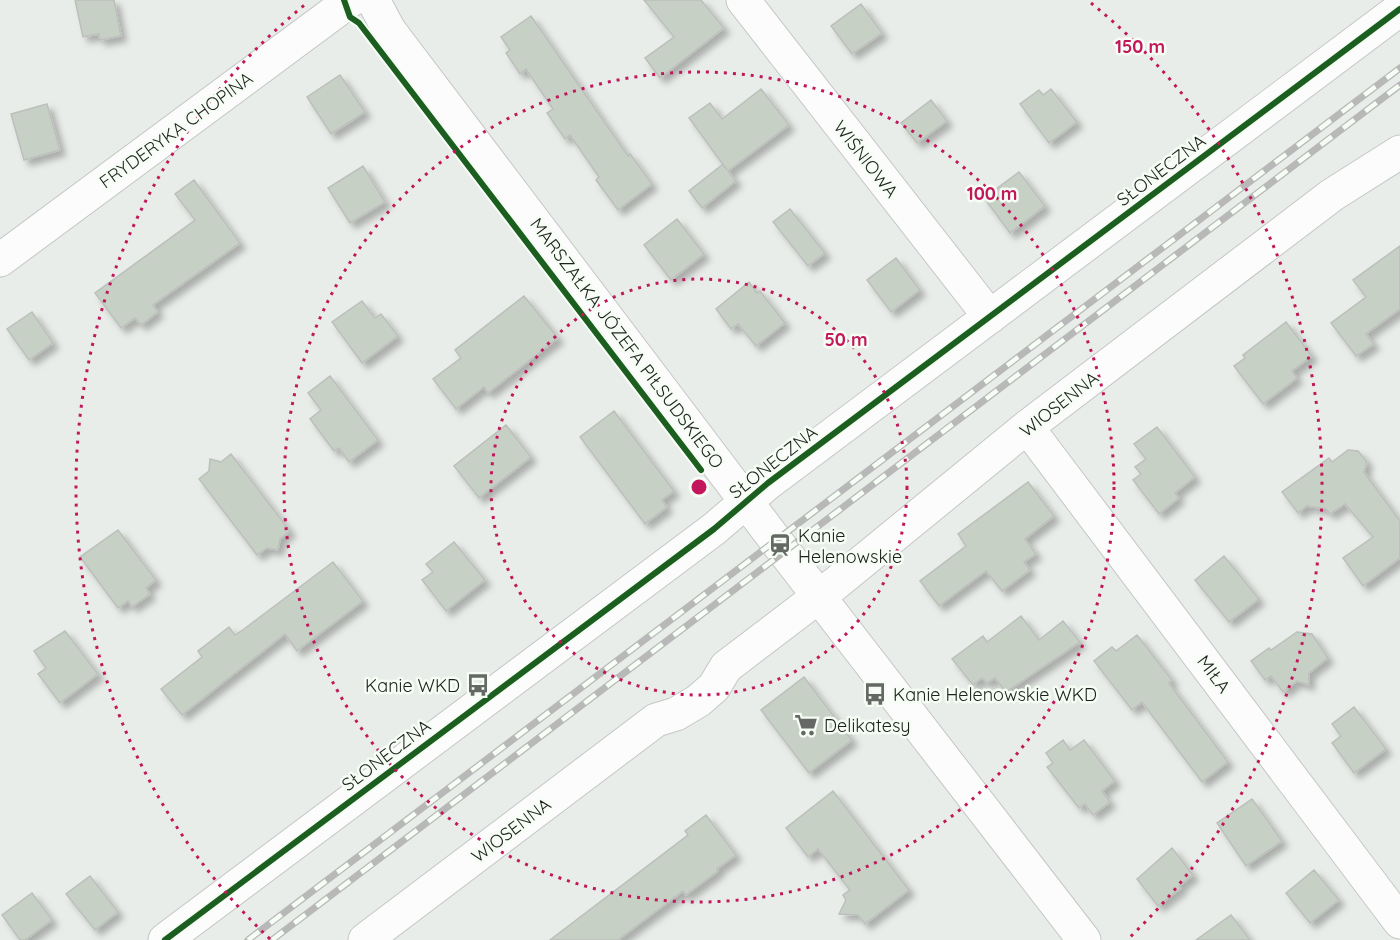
<svg xmlns="http://www.w3.org/2000/svg" width="1400" height="940" font-family="Quicksand,sans-serif">
  <defs>
    <filter id="shadow"><feDropShadow dx="5.5" dy="5.5" stdDeviation="3" flood-color="#0004"/></filter>
  </defs>
  <rect width="100%" height="100%" fill="#e9ede9"/>
  <path fill="#c6d0c5" stroke="#bcbfbc" stroke-width="1.5" filter="url(#shadow)" d="M75,0H114L121,36L100,40L99,34L83,37Z
    M644,0H701L724,28L660,78L645,58L674,37Z
    M861,4L882,33L852,54L831,26Z
    M531,16L628,156L630,154L652,184L618,210L596,180L599,177L570,135L565,139L547,113L553,109L526,69L520,74L506,53L510,50L501,37Z
    M340,75L365,112L331,134L307,97Z
    M761,89L789,125L728,171L736,181L702,208L689,191L723,164L727,170L689,118L710,103L722,119Z
    M1051,89L1077,122L1049,143L1020,104L1039,90L1043,95Z
    M931,100L947,121L917,143L901,123Z
    M47,104L60,150L24,160L11,114Z
    M363,166L385,202L350,223L328,188Z
    M1019,172L1045,206L1010,233L984,198Z
    M194,180L240,243L153,305L158,312L141,325L135,318L121,328L95,293L195,220L175,194Z
    M790,209L825,253L808,266L773,222Z
    M677,219L704,254L671,280L644,245Z
    M1400,246V309L1366,334L1374,344L1356,356L1331,323L1366,297L1353,280Z
    M896,258L920,290L891,312L867,280Z
    M749,282L757,293L760,291L785,323L756,346L738,324L731,329L716,309Z
    M524,296L558,338L488,393L484,387L456,409L433,379L461,358L455,350Z
    M362,301L375,318L381,314L398,336L362,363L332,322Z
    M32,312L53,343L29,360L7,329Z
    M1286,322L1312,356L1292,371L1297,378L1263,404L1234,366L1245,358L1243,355Z
    M330,376L378,440L349,462L339,448L334,451L310,419L321,410L308,393Z
    M614,411L674,491L662,500L667,507L645,524L580,437Z
    M506,425L531,457L479,498L454,466Z
    M1157,427L1195,477L1175,493L1179,498L1159,514L1133,480L1141,474L1135,467L1146,459L1134,444Z
    M1348,450L1358,451L1367,462L1364,472L1400,521V558L1363,586L1343,558L1373,537L1345,504L1330,514L1326,509L1307,506L1298,513L1282,492L1329,458L1332,462Z
    M231,454L290,531L280,539L278,550L267,548L257,555L199,479L209,471L210,459L221,462Z
    M1028,482L1054,516L1025,539L1036,554L1024,562L1030,570L1002,591L986,571L939,606L920,581L966,546L958,534Z
    M118,530L156,580L146,588L150,594L132,607L128,601L118,608L80,557Z
    M454,542L485,580L446,611L422,580L433,572L426,564Z
    M1224,556L1259,599L1229,622L1195,580Z
    M333,562L363,601L297,651L285,634L182,715L161,689L202,657L198,651L229,627L235,635L244,629Z
    M1021,616L1039,640L1063,621L1080,642L1006,692L995,678L987,683L982,678L973,685L952,659L983,636L987,642Z
    M65,631L98,674L60,703L38,674L46,668L34,651Z
    M1297,632L1312,634L1328,658L1309,673V685L1297,681L1283,692L1271,676L1265,680L1251,661L1269,648L1271,650Z
    M1137,635L1172,680L1169,683L1228,762L1202,782L1142,702L1132,710L1094,661L1112,647L1116,651Z
    M804,677L852,740L809,773L761,710Z
    M1354,707L1386,749L1354,773L1332,743L1341,736L1332,724Z
    M1063,740L1070,750L1084,740L1115,781L1102,791L1110,802L1093,815L1085,804L1079,808L1047,767L1053,763L1046,753Z
    M833,791L909,890L865,924L858,915L839,914L846,900L843,895L850,890L818,849L808,857L786,828Z
    M1252,799L1282,841L1246,866L1217,823Z
    M706,815L736,855L717,869L718,871L686,895L683,891L618,940H550L688,835L685,831Z
    M1172,848L1193,875L1179,886L1181,888L1158,906L1137,879Z
    M1314,870L1339,900L1310,923L1286,893Z
    M90,876L118,912L95,930L66,894Z
    M32,893L52,920L25,940H20L2,915Z
    M1231,915L1250,940H1196Z"/>
  <g fill="none" stroke-linecap="round" stroke-linejoin="round">
    <g stroke="#c4c7c4" stroke-width="35">
      <path id="street" d="M373,0L389,30L776,541L1084,940
        M743,0L990,317
        M0,260L351,0
        M1027,427L1400,922
        M165,940L714,529L768,483L1400,9
        M365,940L656,720L676,714L698,701L714,687L726,667L835,584L1027,427L1332,195L1400,152"/>
    </g>
    <use href="#street" stroke="#fcfcfc" stroke-width="33"/>
    <g stroke="#b7b8b7" stroke-width="7">
      <path id="rail" d="M248,940L1400,68
        M272,940L1400,85"/>
    </g>
    <use href="#rail" stroke="#f5fdf4" stroke-width="4.5" stroke-dasharray="14" stroke-linecap="butt"/>
    <g stroke="#f5fdf4" stroke-width="10">
      <path id="cycleway" d="M344,0L350,17L359,23L701,470
        M165,940L714,529L768,483L1400,9"/>
    </g>
    <use href="#cycleway" stroke="#1b5e20" stroke-width="6"/>
  </g>
  <g fill="none" stroke="#c2185b" stroke-width="3" stroke-dasharray="3 6">
    <circle cx="699" cy="487" r="208"/>
    <circle cx="699" cy="487" r="415"/>
    <path d="M270 939A623 623 0 0 1 307 3M1091 3A623 623 0 0 1 1128 939"/>
  </g>
  <defs>
    <g id="station-bare" transform="scale(1.8)"><path d="M-3-6H3Q5-6 5-4V2Q5 4 3 4L4.5 6H3L1.5 4h-3L-3 6H-4.5L-3 4Q-5 4-5 2V-4Q-5-6-3-6ZM-3.5-4v3h7v-3ZM-3.5 1v1.5H-2V1ZM2 1v1.5H3.5V1Z" fill="#656864" stroke="#f5fdf4" stroke-width="2.5" paint-order="stroke"/></g>
    <g id="bus-bare" transform="scale(1.8)"><path d="M-5-6H5V4H4V6H2V4H-2V6H-4V4H-5ZM-3.5-4V0h7V-4ZM-3.5 1.2v1.5H-2V1.2ZM2 1.2v1.5H3.5V1.2Z" fill="#656864" stroke="#f5fdf4" stroke-width="2.5" paint-order="stroke"/></g>
    <g id="supermarket-bare" transform="scale(1.8)"><path d="M-6-5.5h2.5l.6 2H6L4.5 2H-2.5L-4.4-4H-6ZM-1.5 3.2a1.3 1.3 0 1 0 .1 0ZM3 3.2a1.3 1.3 0 1 0 .1 0Z" fill="#656864" stroke="#f5fdf4" stroke-width="2.5" paint-order="stroke"/></g>
  </defs>
  <g fill-rule="evenodd">
    <use href="#station-bare" x="780" y="545"/>
    <use href="#bus-bare" x="478" y="685"/>
    <use href="#bus-bare" x="875" y="694"/>
    <use href="#supermarket-bare" x="806" y="725"/>
  </g>
  <g text-anchor="middle" dominant-baseline="central" stroke-width="5" stroke-linejoin="round" paint-order="stroke">
    <g font-size="18" fill="#1e201d" stroke="#f5fdf4">
      <text transform="translate(176 130) rotate(-36)">FRYDERYKA CHOPINA</text>
      <text transform="translate(866 159) rotate(52)">WIŚNIOWA</text>
      <text transform="translate(1161 170) rotate(-37)">SŁONECZNA</text>
      <text transform="translate(627 343) rotate(53)">MARSZAŁKA JÓZEFA PIŁSUDSKIEGO</text>
      <text transform="translate(1059 404) rotate(-38)">WIOSENNA</text>
      <text transform="translate(773 462) rotate(-38)">SŁONECZNA</text>
      <text transform="translate(1214 674) rotate(53)">MIŁA</text>
      <text transform="translate(386 755) rotate(-37)">SŁONECZNA</text>
      <text transform="translate(511 830) rotate(-37)">WIOSENNA</text>
    </g>
    <g font-size="18" fill="#1e201d" stroke="#f5fdf4" text-anchor="start">
      <text x="798" y="535">Kanie<tspan x="798" dy="21">Helenowskie</tspan></text>
      <text x="460" y="685" text-anchor="end">Kanie WKD</text>
      <text x="893" y="694">Kanie Helenowskie WKD</text>
      <text x="824" y="725">Delikatesy</text>
    </g>
  </g>
  <circle cx="699" cy="487" r="9" fill="#c2185b" stroke="#f5fdf4" stroke-width="3"/>
  <g font-size="18" text-anchor="middle" font-weight="bold" fill="#c2185b" stroke="#f5fdf4" stroke-width="5" stroke-linejoin="round" paint-order="stroke">
    <text x="1140" y="53">150 m</text>
    <text x="992" y="200">100 m</text>
    <text x="846" y="346">50 m</text>
  </g>
</svg>
